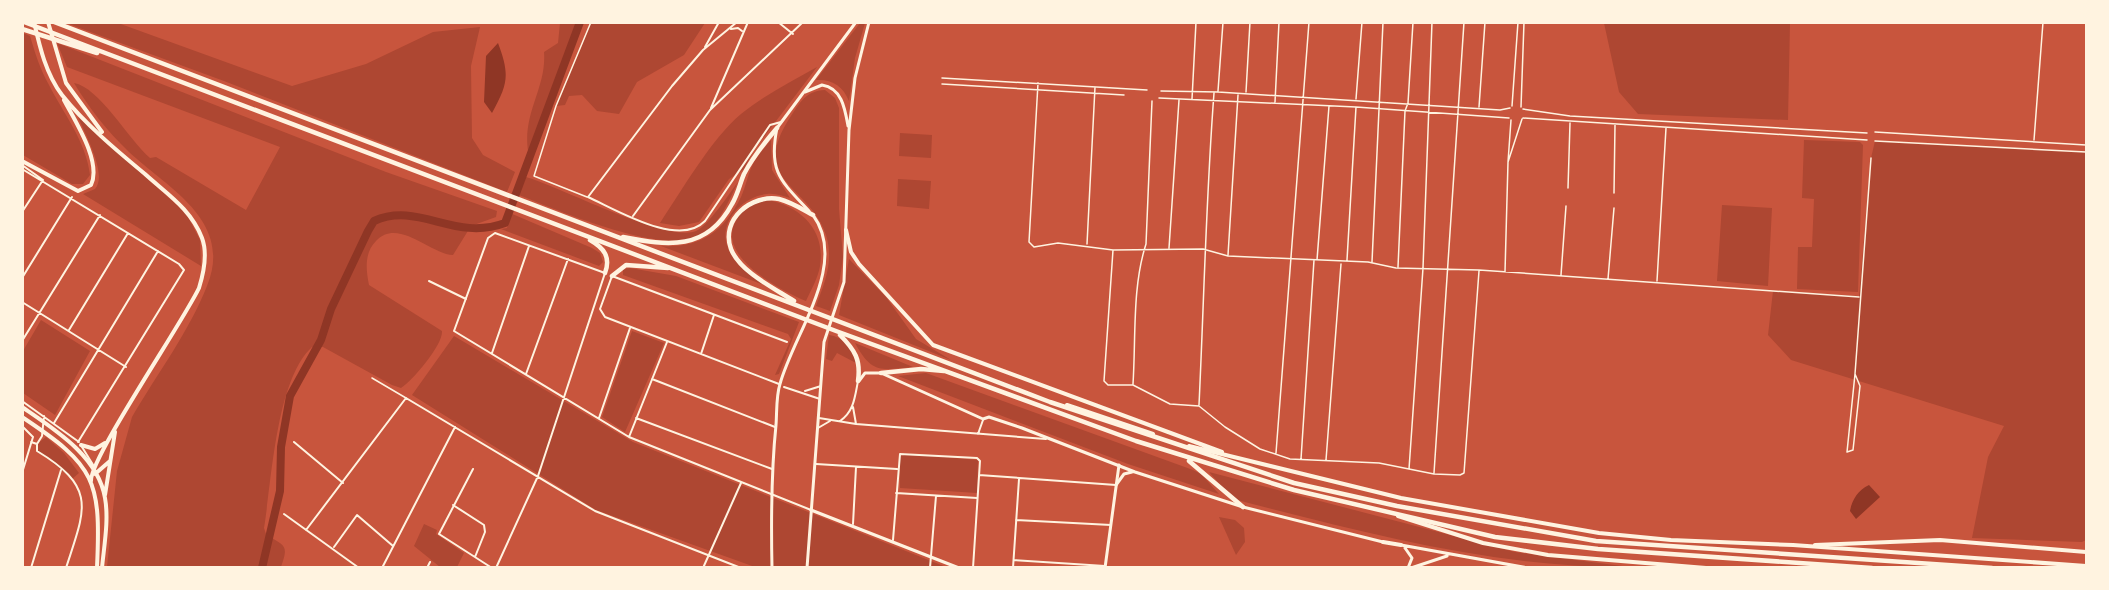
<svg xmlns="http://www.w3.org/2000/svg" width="2109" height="590" font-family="Raleway,sans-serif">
  <rect width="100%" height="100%" fill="#c8553d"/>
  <path fill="#ae4732" d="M66,23H118L292,86L366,64L433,32L480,27L471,66L472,138L483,155L515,172L507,192L224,81Z
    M560,23H580L529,156C520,115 547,89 544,52L558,43Z
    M591,23H705L684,55L637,82L619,114L597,111L582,95L569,96L565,105L556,106Z
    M860,23H865L855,58L849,101C843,86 832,79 816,80Z
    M1604,23H1790L1788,120L1638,114L1619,92Z
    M23,33L30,36C35,53 40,69 49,85C63,113 86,141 90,175L83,184H72L23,155Z
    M57,43L386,172L497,211L496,217L471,226L453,255C430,254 398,217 376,241C364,253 366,270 369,285L442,331C443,345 413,380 401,388L392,385L323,347H312C276,380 272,480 264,528L266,534C285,547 289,544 281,567H107L117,471L132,417C157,374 189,332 207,286C234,220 167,188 128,151C107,131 89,108 74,83C99,87 129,140 150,158L156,157L246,210L280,147L67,67Z
    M817,67L754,150L744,169L729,179L699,222L679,226L660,223C682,190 712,138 741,114C764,95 791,82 817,67Z
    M825,90L835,98L839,108V209L843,257L839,285L830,311L816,306C825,282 834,261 826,235C810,185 747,182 791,116C801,101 806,91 825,90Z
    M78,117L186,213L200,240L201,266L83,194L95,189C108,175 85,134 78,117Z
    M900,133L932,135L931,158L899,156Z
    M771,140L772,170L790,198C783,196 775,193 767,194C744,196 719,220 727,245C732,263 755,276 769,287L661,246C700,248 723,233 741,197C746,186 748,173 754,162C758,155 765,147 771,140Z
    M1804,140L1860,142L1863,145L1858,292L1797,289L1798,247H1812L1814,199L1802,198Z
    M1875,141L2086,152V540L2082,542L1972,538L1988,457L2004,426L1791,360L1768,335L1773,291L1859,296L1871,158Z
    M526,177C561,187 667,243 696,231C708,226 729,194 738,182C728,202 719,227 697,237C660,254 557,210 519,195Z
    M898,179L931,181L929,209L897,206Z
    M768,200C800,206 826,230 820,266C818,278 811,290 806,301C780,290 713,255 737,219C744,207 755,202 768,200Z
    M1722,205L1772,208L1768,286L1717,281Z
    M510,213L592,248L600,253L603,262L599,266L501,229L507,228Z
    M849,259L886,297L916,339L951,360L839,315Z
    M630,268L676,276L799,322L779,374L775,375L791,339L788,334L623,275V269Z
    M41,320L90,351L55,415L23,393V351Z
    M632,331L664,343L625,432L602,417Z
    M829,335C843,337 851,347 857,359L856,363L837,353L832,361L826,359Z
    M454,336L633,442L946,567H755L596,510L412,395Z
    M855,343L913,367C880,370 872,374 855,343Z
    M926,373L1193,470L1201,474L1219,494L1128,464L898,376Z
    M46,437L64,453L79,473L72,479L36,449L37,444Z
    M900,453L978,460L977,493L900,488Z
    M1209,472L1515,552L1630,567C1498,568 1369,534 1241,501L1231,497Z
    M1219,517L1235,520L1244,528L1245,542L1236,555Z
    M424,524L437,530L436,534L464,553L457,567H440L414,546Z"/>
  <path fill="#8f3625" d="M498,43C510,75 508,84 492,113L484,102L486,56Z
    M1869,485L1880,497L1856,519L1850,511C1852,500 1858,490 1869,485Z"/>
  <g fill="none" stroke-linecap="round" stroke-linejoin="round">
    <path stroke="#8f3625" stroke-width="8" d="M262,568L280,491L281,447L290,396L321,340L331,309L368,231L374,221C419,201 454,242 505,223L580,22"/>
    <path stroke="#fff3e0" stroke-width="1.5" d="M942,78L1147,90
      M1038,83L1029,242L1034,247L1058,243L1113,250L1203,249L1228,256L1368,262L1396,268L1479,270L1859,297
      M942,84L1124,95
      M1161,91L1218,92L1500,110L1510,108
      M1218,91L1223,22
      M1246,92L1250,22
      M1159,98L1356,107L1509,118
      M1192,99L1196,22
      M1356,99L1362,22
      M1275,102L1279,22
      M1512,106L1518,22
      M1479,107L1485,22
      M1521,107L1524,22
      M1523,109L1570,116L1867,133
      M1523,118L1867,140
      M1511,120L1508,162L1522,119
      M1875,132L2086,145
      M2034,140L2043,22
      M1875,141L2086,152
      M1568,188L1570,123
      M1614,193L1615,125
      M587,197L534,176L556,106L591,22
      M1087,244L1095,87
      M1169,248L1179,100
      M1113,250L1104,381L1108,385H1133L1170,404L1199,406L1225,427L1260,449L1290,459L1379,463L1434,474L1460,475L1464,473L1479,271
      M1228,255L1238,95
      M1317,260L1329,106
      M1347,260L1356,107
      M1372,262L1383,22
      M1398,267L1405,111L1408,103L1413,22
      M1505,272L1508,162
      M1561,275L1566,206
      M1608,279L1614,208
      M1657,281L1666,128
      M1855,374L1860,386L1853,450L1847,452L1855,374L1871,158
      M372,378L406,398
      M1133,384C1136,338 1132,287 1146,244L1152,101
      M1199,405C1204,301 1206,197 1214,93
      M1276,453L1309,22
      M1301,459L1314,260
      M1326,460L1341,264
      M1409,469L1423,268L1432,22
      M1434,473L1464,22"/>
    <path stroke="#fff3e0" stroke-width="2" d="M737,22L703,50L672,86L588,197C617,210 679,248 705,221L770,125L781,122
      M778,22L793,34
      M731,29L738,28L742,31
      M705,47L719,22
      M711,108L748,22
      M22,165L43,180
      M22,169L179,264L184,270L78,442
      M22,212L43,180
      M633,216L710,110L803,22
      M22,278L72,197
      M429,281L466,299
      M22,302L126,367
      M69,330L128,233
      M22,341L100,215
      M492,353L529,246
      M701,354L714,315
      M526,374L568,259
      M652,379L775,427
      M779,384L605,317L600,309L612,276L787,342
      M784,387L820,399
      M805,391L821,386
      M22,401L79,442
      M853,407L856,424
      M599,418L630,328
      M636,418L772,469
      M819,418L856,424L1046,439
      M840,421C854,412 855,396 858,381
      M54,423L158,251
      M22,426L33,437L22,473
      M818,428L830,421
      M978,434L983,420
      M629,437L667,342
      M31,442L37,444V451C98,488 85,509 66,568
      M294,442L343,483
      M37,444L42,436L44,416
      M82,447L95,468
      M816,464L897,469
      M473,469L439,534L492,568
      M979,475L1116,485
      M896,493L977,498
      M453,505L484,525L485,532L475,557
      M284,514L359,568
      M1016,520L1111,525
      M853,524L856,467
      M306,530L406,398L595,511L741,568
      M893,540L900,454L977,458L980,461L973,568
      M334,547L357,515L393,546
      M1014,560L1105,566
      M31,568L61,470
      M382,568L455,427
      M427,568L430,562
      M496,568L538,476L605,273L495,233L488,238L454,331L629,437L811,510
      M703,568L741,483
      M930,568L936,496
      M1013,568L1019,479"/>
    <path stroke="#fff3e0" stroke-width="3" d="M811,510L959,568
      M1105,568L1119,465"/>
    <path stroke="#fff3e0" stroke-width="3" d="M805,92L822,85C842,88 845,109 848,126
      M809,211C781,181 768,172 777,128L856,22
      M859,381L865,373H881L983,419L989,417L1022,428L1135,472L1243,507L1383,542
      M1116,485L1124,474L1132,472
      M1401,545L1528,568
      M1405,548L1412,558L1408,568
      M772,568C771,520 771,473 776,425C777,412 776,396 780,384C794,333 849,264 813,215
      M807,568L824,342L844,282L849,130L855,78L869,22
      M1411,568L1447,556"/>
    <path stroke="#fff3e0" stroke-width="4" d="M34,22C40,48 46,74 62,95C85,124 116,150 145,174C167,194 191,209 202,238C208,254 204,272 199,288C183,322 90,458 91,481
      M48,22L66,83L102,132
      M22,161L78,191L91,185C102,162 75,121 64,100
      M846,230L851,252L859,264L933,345L1222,452
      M1067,405L1153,434
      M22,407C54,429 98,456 105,498C109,520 104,546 102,568
      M22,417C96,466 101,480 97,568
      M81,445L95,449L105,443
      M1189,446L1401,498L1599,533L1671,540L1793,545L2086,566
      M95,474L110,461
      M105,495L115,432
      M1398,516L1483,543L1548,555L1706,568
      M1383,542L1401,545
      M1815,545L1940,540L2086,552"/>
    <path stroke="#fff3e0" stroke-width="4.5" d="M24,22L836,331L1136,441L1294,490L1495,537L1598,549L1872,568
      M54,22L1050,402L1294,483L1397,506L1596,541L1992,568
      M22,29L97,53
      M623,237C668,246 707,251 732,204C738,194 740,183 744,174C753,157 765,142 777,128
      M590,240C604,248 611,257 605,273
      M612,276L626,265L668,268
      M794,301C774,288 740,272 731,249C720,219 752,194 779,199C791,202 802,209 813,215
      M840,335C855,350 861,360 858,381
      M881,373L921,369L944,371
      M1189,461L1243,507"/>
  </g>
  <rect width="2109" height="590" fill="none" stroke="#fff3e0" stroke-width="48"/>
</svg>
